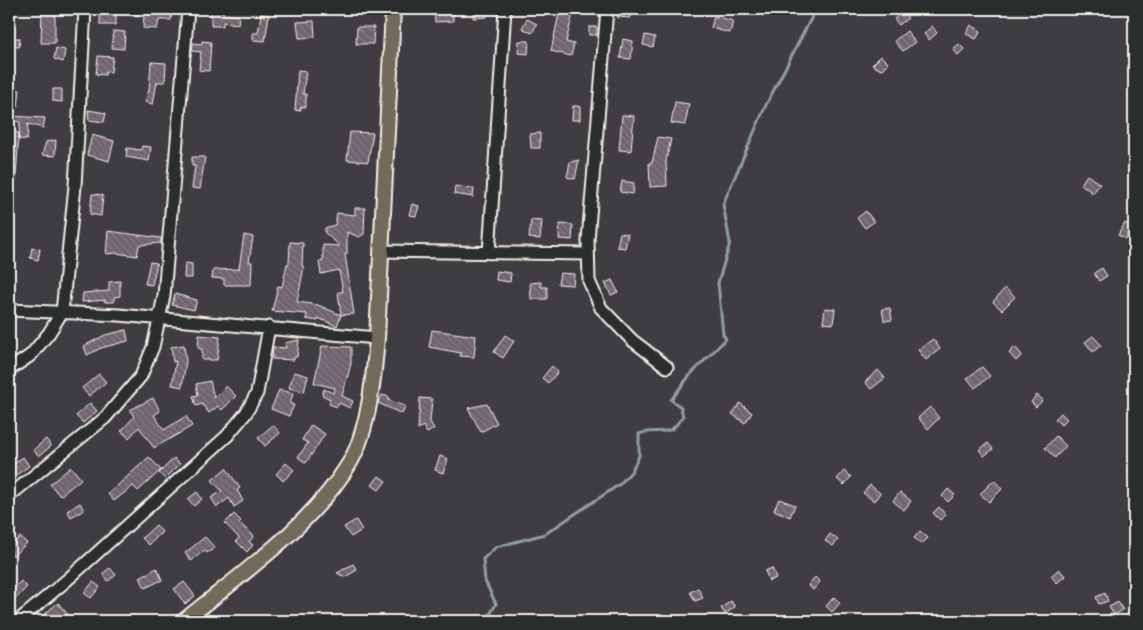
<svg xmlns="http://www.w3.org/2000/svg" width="1143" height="630" font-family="Sriracha,sans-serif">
  <defs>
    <pattern id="building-back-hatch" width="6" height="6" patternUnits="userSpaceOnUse" patternTransform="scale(1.25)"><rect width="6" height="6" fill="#706370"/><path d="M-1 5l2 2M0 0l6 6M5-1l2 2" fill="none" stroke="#857a84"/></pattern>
  </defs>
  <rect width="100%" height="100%" fill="#3f3d42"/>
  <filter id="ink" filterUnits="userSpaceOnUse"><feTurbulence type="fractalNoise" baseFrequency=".02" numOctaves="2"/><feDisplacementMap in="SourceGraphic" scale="10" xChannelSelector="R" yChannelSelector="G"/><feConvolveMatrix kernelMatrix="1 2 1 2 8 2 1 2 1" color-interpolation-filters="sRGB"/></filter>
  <g filter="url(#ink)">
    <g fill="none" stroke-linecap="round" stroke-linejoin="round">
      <path stroke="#909da1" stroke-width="3" d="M486,621L496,604L485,581L483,559L496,547L545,534L620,484L631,472L639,456V434C651,429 663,434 672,429C676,426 680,420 683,417L681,407L671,400L690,375L726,339L723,334L718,283L730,243L723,204L766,105L816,9"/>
    </g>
    <path fill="url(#building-back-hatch)" stroke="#f4f1e8" d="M42,9H55V43H41Z
      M100,9H116V25H100Z
      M121,9H172L171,20H159L157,29L143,28L144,17L121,12Z
      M211,9H223V14L239,16L238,24L223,22V26H211Z
      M434,9H453V21L435,22Z
      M473,9H486L487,17L473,18Z
      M560,9H574L566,42L574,44L571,56L551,51Z
      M617,9H631L630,18L617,17Z
      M903,12L908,18L899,25L894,19Z
      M261,14L269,15L265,41L253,40V33H258Z
      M714,16L733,21L730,33L711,28Z
      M527,19L537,24L532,33L522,28Z
      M314,21L315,37L299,38L297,22Z
      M971,25L981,31L976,39L966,34Z
      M932,26L937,33L929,40L924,34Z
      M357,27H374L373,44H356Z
      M589,27H597V35H589Z
      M113,31L125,32L124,49L112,48Z
      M907,31L915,42L903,51L894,41Z
      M645,35L655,37L653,47L643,45Z
      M9,38H20L19,47L9,46Z
      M623,39L633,41L631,59L620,58Z
      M202,41L211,42L209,71L199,70L201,52L192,51L193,43L202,44Z
      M519,41H529L528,54L518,53Z
      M959,44L964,49L958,55L953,49Z
      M56,48L65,50L63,62L54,59Z
      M98,56L113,57L111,72L106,71L105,75L96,74Z
      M881,56L888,63L881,70L872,65Z
      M151,62L166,63L165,82H157L153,104L145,102L149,90Z
      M298,70L306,71L303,94H306V107H301L300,111L295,110Z
      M11,89L20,90L18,107L9,106Z
      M53,89H62V102L53,101Z
      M675,102L689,104L685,125L671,123Z
      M573,106H580V120H572Z
      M88,110L106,113L104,122L89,120Z
      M622,115L634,116L631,151L619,150Z
      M10,116L45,118L43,128L28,124L27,140L19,139L20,122L9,119Z
      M9,132L19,133L15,192H9Z
      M350,132L373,133L368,162L347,160Z
      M540,133V148H531L530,134Z
      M92,135L114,141L109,161L87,155Z
      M658,137L671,139L666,161L667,186L650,187L649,163H652Z
      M56,140L55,156L42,155L46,142Z
      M142,146L151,147L149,161L126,157L127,148L141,150Z
      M192,157H205L200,189L192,188L195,166H192Z
      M579,160L575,179L567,177L570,162Z
      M1087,175L1100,184L1093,193L1081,184Z
      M622,181L634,183L633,194L620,192Z
      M455,186L474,189L473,197L454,194Z
      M92,194L103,195L101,216L90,214Z
      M412,204L419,206L416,216L409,215Z
      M355,208H365L364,234L359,237L347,232V254H345L354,314L341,315L338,292H343L339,270L321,274L319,262L323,261V245L340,246L325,233V228L335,225L337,213L355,215Z
      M866,211L874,222L865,228L857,218Z
      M531,220L542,221L540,239L529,238Z
      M1125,223L1132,227L1125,239L1118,235Z
      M560,224L573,225L572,240L559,239Z
      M108,231L161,238V243L139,245L137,256L116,253L106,254Z
      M620,233L628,234L625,248L617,247Z
      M244,235L253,237L249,262H252L251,285H224V279L212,278L213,270L239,269Z
      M290,242L303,243L302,266L304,267L297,302L318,305L341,315L337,326L318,318V321L306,319L307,314L272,311L278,286L282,287L287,264H289Z
      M32,248L40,249L38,260L30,258Z
      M150,262L157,263L152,285L145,284Z
      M185,263L192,264V278H184Z
      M1102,268L1107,276L1099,281L1094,273Z
      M497,271L511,273L510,282L496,280Z
      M560,273L574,274L573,285L558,284Z
      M612,280L618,292L611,295L605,283Z
      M120,281V296L114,297V302H105V300L82,302L83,293L109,291V282Z
      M541,282V287H547V299H531L530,283Z
      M1005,288L1015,297L1002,310L993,302Z
      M175,294L197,300L194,310L172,305Z
      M825,308L835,309L833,324L823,323Z
      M890,308L892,320L884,321L882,309Z
      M126,330L128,341L101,348L87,355L84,346L105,335Z
      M432,330L476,336L474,357L460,356L461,353L429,347Z
      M199,335L220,337L217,360H202V349L198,348Z
      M505,335L514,341L503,358L494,352Z
      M1093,336L1101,345L1093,352L1085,342Z
      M933,339L940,349L926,360L918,350Z
      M299,340L297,357H294V360L272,359L273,347L286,348L285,343Z
      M184,345L186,361L182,387L172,385L176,361L173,362L171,347Z
      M322,346L351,347V364L342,396L353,401L350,408L339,403L337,407L329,404L330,399L322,395L324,389L333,393L335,388L314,383Z
      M1015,347L1022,355L1016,361L1009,353Z
      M552,366L558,372L548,383L542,378Z
      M982,367L990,376L975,388L967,378Z
      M878,370L885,378L871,389L865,382Z
      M294,372L308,376L304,392L289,388Z
      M99,374L106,382L89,396L82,388Z
      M210,381L214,398L226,386L236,396L222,410L218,406L209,413L202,404L196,406L193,396L198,395L196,384Z
      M279,390L293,393L290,404L294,405L289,416L271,409Z
      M382,395L389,397L388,400L405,406L402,414L378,403Z
      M1037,395L1043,400L1036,407L1031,402Z
      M153,398L160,411L154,415L164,430L186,416L192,426L154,448L139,427L129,438L121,431L134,417L130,410Z
      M420,398L432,399L430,422L434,429L427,433L423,426L418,429Z
      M90,403L97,411L83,423L76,416Z
      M740,403L752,413L745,423L732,414Z
      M487,404L497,423L481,432L468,408Z
      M930,407L939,418L928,429L918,418Z
      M1061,413L1067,419L1061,425L1055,419Z
      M273,425L280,433L265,446L258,438Z
      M311,425L325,434L306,463L298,457L308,443L302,440Z
      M1056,436L1066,446L1055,458L1045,448Z
      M46,439L51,446L39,456L33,450Z
      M988,443L993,449L984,456L979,450Z
      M440,456L448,459L443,473L435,470Z
      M23,457L29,466L9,480V467Z
      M149,457L161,470L138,491L133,486L114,501L108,494Z
      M174,458L180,464L165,479L159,473Z
      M286,463L294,470L283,481L276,474Z
      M71,467L81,479L60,496L50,484Z
      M226,468L240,488L237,490L243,501L234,507L229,498L217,507L211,498L222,491L212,480Z
      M844,471L851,477L844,485L837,479Z
      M379,476L386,481L379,490L372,485Z
      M994,480L1002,489L989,502L980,494Z
      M870,485L880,493L874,501L863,493Z
      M948,489L955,495L948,502L942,496Z
      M197,492L202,499L194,506L188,499Z
      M900,492L911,501L904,510L893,501Z
      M779,499L795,505L790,517L774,510Z
      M80,503L84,510L71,517L67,511Z
      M939,507L946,515L940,520L933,513Z
      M234,514L241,521L239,523L254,536L249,542L253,545L247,552L236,541L239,538L225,523Z
      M356,520L362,530L351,537L344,527Z
      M156,525L162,532L149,545L142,538Z
      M920,531L928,538L922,544L914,538Z
      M830,534L838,540L833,546L825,541Z
      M20,537L27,543L13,556L9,548Z
      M205,537L215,548L207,553L205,550L191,561L185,553Z
      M353,564L357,570L345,577L337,573Z
      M110,568L116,575L108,581L103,573Z
      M157,568L162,580L145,588L140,577Z
      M772,568L776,578L769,581L765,571Z
      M1059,569L1065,576L1057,583L1051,576Z
      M815,577L820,582L813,590L808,585Z
      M21,581L27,587L9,606V593Z
      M93,582L100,587L91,598L84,593Z
      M184,582L195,596L185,604L174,589Z
      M698,588L703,598L695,601L690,592Z
      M1105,593L1108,601L1099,604L1096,597Z
      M834,597L840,603L832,612L826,606Z
      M731,601L735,607L725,614L721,608Z
      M1118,602L1123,610L1114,615L1109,607Z
      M58,603L71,618L67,621H36Z"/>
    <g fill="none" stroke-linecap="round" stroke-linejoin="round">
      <g stroke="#f4f1e8" stroke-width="15">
        <path id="minor" d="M607,9L588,240L589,281L601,308L632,340L667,367
          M380,251L587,254
          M489,253L505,9
          M9,310L119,315L377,338
          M9,370L31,355L49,333L62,312L75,186L85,9
          M9,496L105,418L141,376L153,347L164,296L188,9
          M18,621L67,580L227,436L246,413L257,393L269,327"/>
      </g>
      <g stroke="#f4f1e8" stroke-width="18">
        <path id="major" d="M184,621C240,575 311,526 349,464C369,431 374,375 377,338L393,9"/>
      </g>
      <use href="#minor" stroke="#2a2d2e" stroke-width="11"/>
      <use href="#major" stroke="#726b5a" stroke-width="14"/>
    </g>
  </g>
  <rect width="1143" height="630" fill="none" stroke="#2a2d2e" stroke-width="30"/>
  <rect x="15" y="15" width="1113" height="600" fill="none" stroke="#f4f1e8" stroke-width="2" filter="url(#ink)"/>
</svg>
